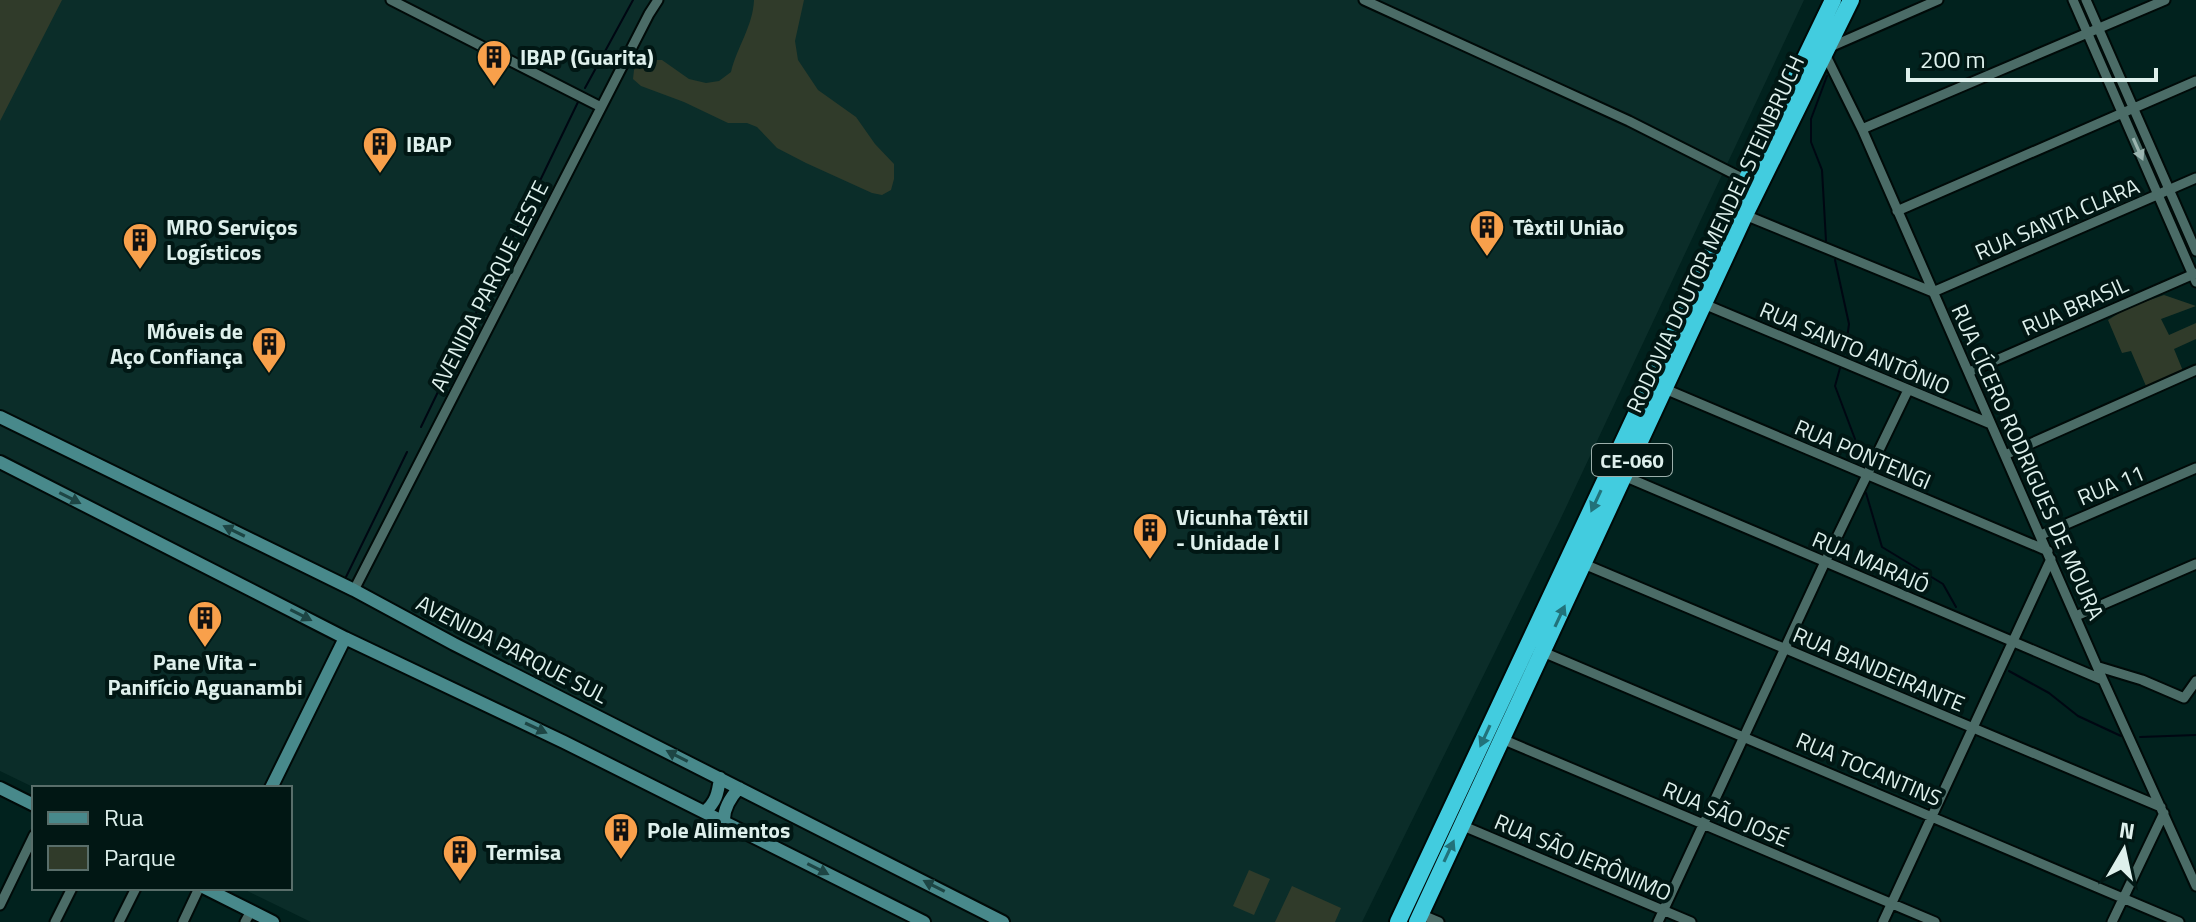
<svg xmlns="http://www.w3.org/2000/svg" width="2196" height="922" font-family="'Titillium Web',sans-serif">
  <rect width="100%" height="100%" fill="#01221e"/>
  <path fill="#0b2d29" d="M0,0H1804L1560,520L1362,922H311L241,888H290V788H35L0,771Z"/>
  <path fill="#303b2a" d="M0,0H62L0,121Z
    M754,0H804L795,41L798,60L818,90L856,117L875,144L894,164V179L891,190L882,195L872,193L806,163L777,148L757,127L747,123H728L684,102L641,86L633,79L634,70L640,60H662L689,79L706,83L719,81L731,72C737,47 753,26 754,0Z
    M2164,295L2196,306L2161,319L2169,335L2196,323V339L2174,349L2183,371L2146,386L2131,351L2122,353L2108,320L2127,308Z
    M1249,870L1270,879L1254,915L1233,906Z
    M1292,886L1341,908L1335,922H1275Z"/>
  <g fill="none" stroke-linecap="round" stroke-linejoin="round">
    <path stroke="#000712" stroke-width="2" d="M585,88L633,0
      M1826,241L1822,170L1811,142V119L1827,76
      M1835,260L1849,324L1845,353
      M1840,368L1835,386L1855,439
      M421,427L578,102
      M1866,493L1882,547L1943,584L1956,607
      M346,577L407,452
      M2009,671L2049,693L2078,716L2121,736
      M2140,737L2196,735"/>
    <g stroke="#000a08" stroke-width="13">
      <path id="street" d="M391,0L601,107
        M1364,0L1629,121L1746,180
        M2073,0L2196,282
        M2086,0L2196,251
        M1828,48L1938,0
        M1825,54L1862,129L2103,680L2196,886
        M1862,129L2165,0
        M1897,211L2196,81
        M1745,215L1933,292L2196,178
        M1704,304L1991,424
        M1969,372L2196,273
        M1665,389L2048,551
        M2005,455L2196,370
        M1624,476L2103,680
        M2041,535L2196,468
        M1584,564L2161,807
        M354,590L649,14L658,0
        M2076,616L2196,564
        M1543,652L2179,922
        M2099,667L2142,680L2184,698
        M2184,698L2196,681
        M1502,739L1935,922
        M1461,825L1691,922
        M0,905L34,835
        M1420,914L1439,922
        M55,922L72,888
        M119,922L136,888
        M183,922L199,888
        M245,922L251,911
        M1658,922L1825,562L1908,390
        M1883,922L2051,559
        M2112,922L2164,813"/>
    </g>
    <g stroke="#000a08" stroke-width="16">
      <path id="secondary" d="M0,417L354,590L454,644L1003,922
        M0,462L345,638L564,742L924,922
        M0,788L34,805
        M271,788L345,638
        M704,812C716,803 718,793 720,778
        M724,822C723,809 730,798 739,788
        M205,888L273,922"/>
    </g>
    <g stroke="#000a08" stroke-width="20">
      <path id="highway" d="M1398,922L1725,224L1833,0
        M1417,922L1745,215L1851,0"/>
    </g>
    <use href="#street" stroke="#4b6c67" stroke-width="9"/>
    <use href="#secondary" stroke="#48898b" stroke-width="12"/>
    <use href="#highway" stroke="#42ccdf" stroke-width="16"/>
  </g>
  <defs><path id="oneway-solid" d="M-6-.8H1V-3.2L6.5 0L1 3.2V.8H-6Z" transform="scale(2)"/></defs>
  <use fill="#9cb5b0" href="#oneway-solid" transform="translate(2138 149) rotate(66)"/>
  <g fill="#1d4544">
    <use href="#oneway-solid" transform="translate(70 498) rotate(27)"/>
    <use href="#oneway-solid" transform="translate(234 531) rotate(-154)"/>
    <use href="#oneway-solid" transform="translate(301 615) rotate(27)"/>
    <use href="#oneway-solid" transform="translate(536 728) rotate(25)"/>
    <use href="#oneway-solid" transform="translate(677 756) rotate(-153)"/>
    <use href="#oneway-solid" transform="translate(818 869) rotate(27)"/>
    <use href="#oneway-solid" transform="translate(934 886) rotate(-153)"/>
  </g>
  <g fill="#22727a">
    <use href="#oneway-solid" transform="translate(1596 501) rotate(115)"/>
    <use href="#oneway-solid" transform="translate(1560 616) rotate(-65)"/>
    <use href="#oneway-solid" transform="translate(1485 736) rotate(115)"/>
    <use href="#oneway-solid" transform="translate(1449 851) rotate(-65)"/>
  </g>
  <defs>
    <g id="building-pin" transform="scale(1.8)"><path d="M0 17L-7.5 6A9.5 9.5 0 1 1 7.5 6Z" fill="#f8a04b" stroke="#011714"/><path d="M-4-6H4V6H1V3H-1V6H-4ZM-2.5-4.3h1.7v1.8h-1.7ZM.8-4.3h1.7v1.8H.8ZM-2.5-1h1.7V.8h-1.7ZM.8-1h1.7V.8H.8Z" fill="#111"/></g>
  </defs>
  <g fill-rule="evenodd">
    <use href="#building-pin" x="494" y="57"/>
    <use href="#building-pin" x="380" y="144"/>
    <use href="#building-pin" x="1487" y="227"/>
    <use href="#building-pin" x="140" y="240"/>
    <use href="#building-pin" x="269" y="344"/>
    <use href="#building-pin" x="1150" y="530"/>
    <use href="#building-pin" x="205" y="618"/>
    <use href="#building-pin" x="621" y="830"/>
    <use href="#building-pin" x="460" y="852"/>
  </g>
  <g text-anchor="middle" dominant-baseline="central" stroke-width="8" stroke-linejoin="round" paint-order="stroke">
    <rect fill="#011714" stroke="#9cafab" stroke-width="2" x="1592" y="444" width="80" height="32" rx="6"/>
    <g font-size="20" font-weight="bold" fill="#def0ec">
      <text x="1632" y="460">CE-060</text>
    </g>
    <g font-size="22" font-weight="bold" fill="#def0ec" stroke="#011714" text-anchor="start">
      <text x="520" y="57">IBAP (Guarita)</text>
      <text x="406" y="144">IBAP</text>
      <text x="166" y="227">MRO Serviços<tspan x="166" dy="25">Logísticos</tspan></text>
      <text x="1513" y="227">Têxtil União</text>
      <text x="243" y="331" text-anchor="end">Móveis de<tspan x="243" dy="25">Aço Confiança</tspan></text>
      <text x="1176" y="517">Vicunha Têxtil<tspan x="1176" dy="25">- Unidade I</tspan></text>
      <text x="205" y="662" text-anchor="middle">Pane Vita -<tspan x="205" dy="25">Panifício Aguanambi</tspan></text>
      <text x="647" y="830">Pole Alimentos</text>
      <text x="486" y="852">Termisa</text>
    </g>
    <g font-size="22" fill="#def0ec" stroke="#011714">
      <text transform="translate(2057 219) rotate(-23)">RUA SANTA CLARA</text>
      <text transform="translate(1715 234) rotate(-65)">RODOVIA DOUTOR MENDEL STEINBRUCH</text>
      <text transform="translate(489 286) rotate(-63)">AVENIDA PARQUE LESTE</text>
      <text transform="translate(2075 306) rotate(-24)">RUA BRASIL</text>
      <text transform="translate(1855 348) rotate(23)">RUA SANTO ANTÔNIO</text>
      <text transform="translate(1863 454) rotate(23)">RUA PONTENGI</text>
      <text transform="translate(2028 462) rotate(66)">RUA CÍCERO RODRIGUES DE MOURA</text>
      <text transform="translate(2111 485) rotate(-23)">RUA 11</text>
      <text transform="translate(1871 562) rotate(23)">RUA MARAJÓ</text>
      <text transform="translate(512 649) rotate(27)">AVENIDA PARQUE SUL</text>
      <text transform="translate(1879 669) rotate(23)">RUA BANDEIRANTE</text>
      <text transform="translate(1869 769) rotate(23)">RUA TOCANTINS</text>
      <text transform="translate(1726 814) rotate(23)">RUA SÃO JOSÉ</text>
      <text transform="translate(1583 857) rotate(23)">RUA SÃO JERÔNIMO</text>
    </g>
  </g>
  <rect x="32" y="786" width="260" height="104" fill="#011714" stroke="#596e6a" stroke-width="2"/>
  <rect x="48" y="812" width="40" height="12" fill="#48898b" stroke="#596e6a" stroke-width="2"/>
  <text x="104" y="826" font-size="24" fill="#def0ec">Rua</text>
  <rect x="48" y="846" width="40" height="24" fill="#303b2a" stroke="#596e6a" stroke-width="2"/>
  <text x="104" y="866" font-size="24" fill="#def0ec">Parque</text>
  <g transform="translate(2124 850) rotate(9)" stroke="#011714" stroke-width="6" paint-order="stroke">
  <path d="M0-6L14 30L0 20L-14 30Z" fill="#def0ec"/>
  <text y="-12" font-size="22" font-weight="bold" text-anchor="middle" fill="#def0ec">N</text>
  </g>
  <path d="M1908 68v12h248v-12" fill="none" stroke="#def0ec" stroke-width="4"/>
  <text x="1920" y="68" font-size="24" fill="#def0ec" stroke="#011714" stroke-width="6" paint-order="stroke">200 m</text>
</svg>
